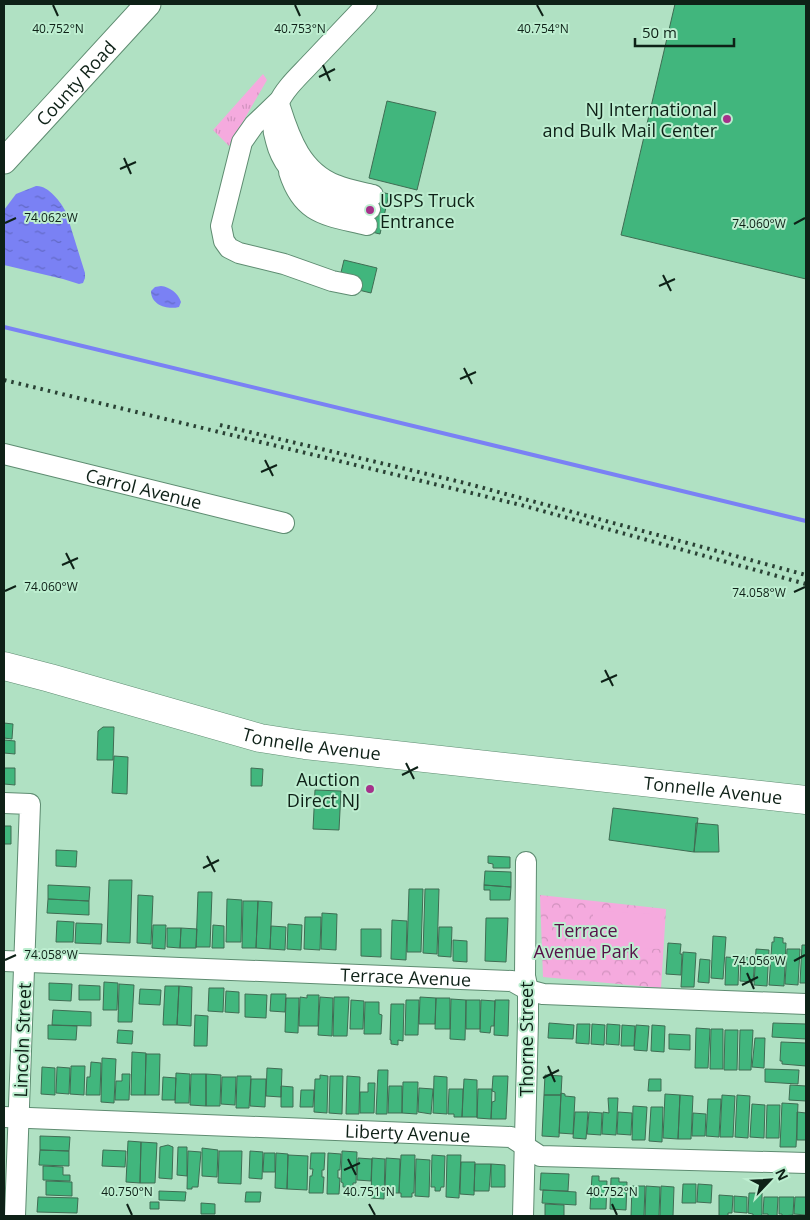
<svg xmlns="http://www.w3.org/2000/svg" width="810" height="1220" font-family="'Open Sans',sans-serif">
  <defs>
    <pattern id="grass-tufts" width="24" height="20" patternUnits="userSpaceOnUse" patternTransform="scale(1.25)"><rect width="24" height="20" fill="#f5aade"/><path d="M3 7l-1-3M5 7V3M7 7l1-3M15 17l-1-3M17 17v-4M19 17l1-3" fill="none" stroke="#d192be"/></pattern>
    <pattern id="park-crowns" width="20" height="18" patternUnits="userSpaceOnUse" patternTransform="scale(1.25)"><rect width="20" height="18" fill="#f5aade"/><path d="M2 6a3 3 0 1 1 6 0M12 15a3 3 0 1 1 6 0" fill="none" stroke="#d192be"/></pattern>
    <pattern id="water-ripples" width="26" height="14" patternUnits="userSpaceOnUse" patternTransform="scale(1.25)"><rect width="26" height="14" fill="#7a81f4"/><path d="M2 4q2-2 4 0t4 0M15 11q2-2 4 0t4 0" fill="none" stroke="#6269c5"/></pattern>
  </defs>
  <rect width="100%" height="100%" fill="#b0e1c3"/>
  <path fill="url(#grass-tufts)" d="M263,74L267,80L229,146L213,130Z"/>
  <path fill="url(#park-crowns)" d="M540,895L666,909L661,988L543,977Z"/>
  <path fill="#f5aade" d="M593,910L664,915L662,949L593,947Z"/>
  <path fill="url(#water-ripples)" d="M36,186C48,185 61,202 66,212L85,273V278L83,283L79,284L63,279L4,265V210L16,194Z
    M161,286C170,287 178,293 181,302L179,307C167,310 151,305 151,291L155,287Z"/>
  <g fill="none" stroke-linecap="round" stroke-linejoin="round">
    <path stroke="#7a81f4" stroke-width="4" d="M4,327L806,521"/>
  </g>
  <path fill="#41b67d" stroke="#3f6d53" d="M675,4H806V279L621,235Z
    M387,101L436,112L417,190L369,178Z
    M360,187L389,194L380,234L351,227Z
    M344,260L377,268L371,293L338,285Z
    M4,723L13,724L12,739L4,738Z
    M103,727H114L113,760H97L98,731Z
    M4,740L15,741V754L4,753Z
    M114,756L128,757L127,794L112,793Z
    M4,768H15V785L4,784Z
    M251,768L263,769L262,786H251Z
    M315,790L341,791L339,830L313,829Z
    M613,808L698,818L694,852L609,840Z
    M696,823L718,825L719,852H694Z
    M4,826H11V844H4Z
    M56,850L77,851L76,867L56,866Z
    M488,856L510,857V868H493V864L488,863Z
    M485,871L511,872V887L484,885Z
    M109,880H132L130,943L107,942Z
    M48,885L90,887L89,901L48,899Z
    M484,885L511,887L510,900H490V890H484Z
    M409,889H423L421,952H407Z
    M425,889H439L437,954L423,953Z
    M198,892H212L210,947H196Z
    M138,895L153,896L151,944L137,943Z
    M48,899L89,901V915L47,913Z
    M227,899L242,900L241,942H226Z
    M243,901H258L256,948H242Z
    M258,901L272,902L270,949L256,948Z
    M322,913L337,914L336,950L321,949Z
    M305,917H321L320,950L304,949Z
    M486,918H508L506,962L485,961Z
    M392,920L407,921L406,960L391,959Z
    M57,921L74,922L73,942H56Z
    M76,923L102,924L101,944L75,943Z
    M288,924L302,925L301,950L287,949Z
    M153,925H166L165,949L152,948Z
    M213,925L224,926V948H212Z
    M271,926L286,927L285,950L270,949Z
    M439,927H452L451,957L438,956Z
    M167,928H181L180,948L167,947Z
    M181,928L197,929L196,948H180Z
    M361,929H381V957L361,956Z
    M713,936L726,937L723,979L711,978Z
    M774,937L783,938V943H786L784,986L769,985L772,942H774Z
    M453,940L467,941V962L453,961Z
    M668,943L681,944L680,954H682L681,975L666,974Z
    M802,945H806V983H800Z
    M756,949L769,950L767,986L754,985Z
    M787,949H800L798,985L785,984Z
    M683,952L696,953L694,987H681Z
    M726,957L739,958L738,985H725Z
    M741,957L755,958L753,982L740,981Z
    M700,959L710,960L709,983L698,982Z
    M104,982L118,983L117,1010H103Z
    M49,983L72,984L71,1001L49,1000Z
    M119,984L134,985L132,1022H118Z
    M79,985L100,986V1000H79Z
    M165,986H179L177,1025H163Z
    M179,986L192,987L191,1026L177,1025Z
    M209,988H224L223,1012L208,1011Z
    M140,989L161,990L160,1005L139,1004Z
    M226,991L239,992V1013L225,1012Z
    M245,994L267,995L266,1018L245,1017Z
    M271,994H286L285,1012L270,1011Z
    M307,995H319L318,1026H299L300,997L307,998Z
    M320,997L333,998L332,1036L318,1035Z
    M334,997H349L347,1036H333Z
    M420,997L436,998L435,1024H419Z
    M286,998H299L298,1033L285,1032Z
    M436,998H450V1029H435Z
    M451,999L466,1000L465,1040L450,1039Z
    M351,1000L364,1001L363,1029H350Z
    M406,1000H419L418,1035H405Z
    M466,1000H480V1029H466Z
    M481,1000L495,1001L494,1026H491L490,1033L480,1032Z
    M495,1000H509L508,1036L494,1035Z
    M365,1002H379V1014L382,1015L381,1034H364Z
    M391,1004H404L403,1041L398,1040V1045L391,1044V1040H390Z
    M53,1010L91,1012V1026L52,1025Z
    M195,1015L208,1016L207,1046H194Z
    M549,1023L574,1025L573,1039L548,1038Z
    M773,1023L806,1024V1039L772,1037Z
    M577,1024H590L589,1044L576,1043Z
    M592,1024L605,1025L604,1045L591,1044Z
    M607,1024L620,1025L619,1045L606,1044Z
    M48,1025L77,1026L76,1040L48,1039Z
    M622,1025L635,1026L634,1046H621Z
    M636,1025L649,1026L647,1051L634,1050Z
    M652,1025L665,1026L664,1052L651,1051Z
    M696,1028L710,1029L708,1068H695Z
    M711,1029H723V1069H710Z
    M118,1030L133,1031L132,1044L117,1043Z
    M725,1030H738L737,1070H724Z
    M740,1030H753L751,1070H739Z
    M669,1034L690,1035V1050L669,1049Z
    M755,1038H765L764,1068L752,1067Z
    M781,1042L806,1043V1066L782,1064V1061H780Z
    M132,1052L146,1053L145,1095H131Z
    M146,1054H160L159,1095H145Z
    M102,1058L116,1059L114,1103L101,1102Z
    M91,1062L101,1063L100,1095H86L87,1077H90Z
    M71,1066H85L84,1095L70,1094Z
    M42,1067L55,1068V1095L41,1094Z
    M57,1067L70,1068L69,1094L56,1093Z
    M267,1068L282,1069L281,1097L266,1096Z
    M765,1069L799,1070L798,1084L765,1082Z
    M378,1070H388L387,1114H376Z
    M176,1073L190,1074L189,1103H175Z
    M122,1074H130L129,1100H115L116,1081H122Z
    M191,1074H206V1106L190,1105Z
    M206,1074L221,1075L220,1106H206Z
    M320,1075L328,1076L327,1113L314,1112L315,1079H320Z
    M545,1075L562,1076L561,1095H544Z
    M237,1076H251L249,1108H236Z
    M330,1076H343L342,1114L329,1113Z
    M347,1076L360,1077L359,1114H346Z
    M434,1076L447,1077V1114L433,1113Z
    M493,1076H508L506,1119H491L492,1102L495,1101V1092L492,1091Z
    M163,1077L176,1078L175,1100H162Z
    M222,1077H236L235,1105L221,1104Z
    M251,1079H266L265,1107L250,1106Z
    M464,1079L477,1080V1117H462Z
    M649,1079H661V1091H648Z
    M403,1082H418L417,1114L402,1113Z
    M368,1083H375L374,1113H360V1092H368Z
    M790,1085L806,1086V1101L789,1100Z
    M281,1086L293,1087V1107H281Z
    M389,1086H402V1113H388Z
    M419,1088L433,1089L431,1114L418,1112Z
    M449,1089H463L462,1117H454V1114H448Z
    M478,1089H492L491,1119L477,1118Z
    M301,1090H314L313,1107H300Z
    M561,1093L565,1094V1096L575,1097L573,1134L559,1133Z
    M665,1094L680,1095L678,1139L663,1138Z
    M544,1095H561L559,1137L542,1136Z
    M680,1095L693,1096L691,1139H678Z
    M722,1095L735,1096L733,1137H720Z
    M737,1095L750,1096L748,1138L735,1137Z
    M608,1098H618L616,1135L602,1134L603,1112L609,1113Z
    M708,1099H721L719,1137L706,1136Z
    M782,1103L798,1104L796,1147H780Z
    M752,1104L765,1105L764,1138L750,1137Z
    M767,1105H780L779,1138H766Z
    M633,1106L647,1107L645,1140H632Z
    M651,1107H663L662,1142L649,1141Z
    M575,1112H588L586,1139L573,1138Z
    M589,1112L602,1113L601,1135L587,1134Z
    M618,1112L632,1113L631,1135L617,1134Z
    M797,1112L806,1113V1140H797Z
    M693,1113L706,1114L705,1136H692Z
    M40,1136L70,1137L69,1151L40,1150Z
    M128,1141L141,1142L140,1183L126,1182Z
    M141,1142L157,1143L155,1183H140Z
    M168,1145L173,1147L172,1179L159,1178L160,1147Z
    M178,1147H187V1176L177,1175Z
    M202,1148L218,1150L217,1177L202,1176Z
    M40,1150L69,1151V1166L39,1165Z
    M103,1150L126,1151L125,1167L102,1166Z
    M188,1151L201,1152L198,1187H192V1189H187Z
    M219,1151H242L241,1184L218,1183Z
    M250,1151L263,1152L262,1179L249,1178Z
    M342,1151L357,1152L356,1183H353V1187H343V1183L341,1182Z
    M264,1153H275V1172H263Z
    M276,1153L288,1154L287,1189L275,1188Z
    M311,1153H325L324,1170H322V1177H324L323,1193H309L310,1176H312L313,1169H310Z
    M328,1153L341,1154L340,1170H338V1178H340L339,1194H327Z
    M288,1155L308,1156L307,1190L287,1189Z
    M401,1155H415L414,1193H412V1197H401V1193H399Z
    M432,1155L445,1156L444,1187H441L440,1191H435V1187H431Z
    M447,1155H461L459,1198L446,1197Z
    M358,1158L372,1159L371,1181L357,1180Z
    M372,1158L385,1159L384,1199L371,1198Z
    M386,1158L400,1159L399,1193H385Z
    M416,1159L430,1160L429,1197L415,1196Z
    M461,1162H475L474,1195L460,1194Z
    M475,1164H491L489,1191H474Z
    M491,1164L505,1165V1187H491Z
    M43,1166L63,1167V1175H70V1181L43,1180Z
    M541,1173L569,1174L568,1191L540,1190Z
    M592,1176H599V1181H607L606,1209H590Z
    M611,1178H619V1182H627L626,1210L610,1209Z
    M46,1181L72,1182V1196L46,1195Z
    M683,1184H696V1203H682Z
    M698,1184L712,1185L711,1203L697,1202Z
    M632,1186H645L644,1216H631Z
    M646,1186L660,1187L659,1216H645Z
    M661,1186L674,1187L673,1216H660Z
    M543,1190L576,1192V1205L542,1203Z
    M159,1191L186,1192L185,1201L159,1200Z
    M246,1192H261L260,1202H245Z
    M749,1193H762V1216H753V1214L748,1213Z
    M719,1195L733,1196L732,1213H728V1216H719Z
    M734,1196L747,1197V1213L734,1212Z
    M38,1197L78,1198L77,1213L37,1212Z
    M764,1197H778L777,1216H768V1214H763Z
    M779,1197H794L793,1215L782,1216V1214H779Z
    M795,1197H806V1215L794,1214Z
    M150,1202H159V1209H150Z
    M201,1203L215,1204V1214H201Z
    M545,1204L564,1205V1216H545Z"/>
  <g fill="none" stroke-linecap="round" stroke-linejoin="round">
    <g stroke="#5e8c71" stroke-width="22">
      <g id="minor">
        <path d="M367,4C349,23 330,43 312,62C300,75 285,88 278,104C272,116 272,129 276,141C287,185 331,200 370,209"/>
        <path d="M278,102L254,125L242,142L221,226L224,241L229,248L239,253L284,264L332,281L352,285"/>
        <path d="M280,107C290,139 302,172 336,185C348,190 361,192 373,195"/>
        <path d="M289,172C303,216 327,215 367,225"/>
        <path id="s1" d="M4,454L284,523"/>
        <path d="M4,803L30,804L15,1216"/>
        <path id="s2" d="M4,961L512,981L528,990L543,994L806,1004"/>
        <path id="s3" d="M4,1117L511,1137L540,1156L806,1163"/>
        <path d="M523,1216L528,1020V990L525,976L526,862"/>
      </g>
    </g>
    <g stroke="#5e8c71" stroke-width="27">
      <g id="major">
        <path id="s4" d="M4,161L148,4"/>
      </g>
    </g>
    <g stroke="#5e8c71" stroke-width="29">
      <g id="highway">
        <path id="s5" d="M4,666L50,678L260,738L305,745L806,800"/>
      </g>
    </g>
    <use href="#minor" stroke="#fff" stroke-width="20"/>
    <use href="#major" stroke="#fff" stroke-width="25"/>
    <use href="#highway" stroke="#fff" stroke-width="28"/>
    <path stroke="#2a4235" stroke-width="4" stroke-dasharray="2.5 5" stroke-linecap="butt" d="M4,380L521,505L806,584
      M220,425L465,483L806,575"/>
  </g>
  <path fill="none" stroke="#0e2117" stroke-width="2" d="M53,5L58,16M295,5L300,16M537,5L543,16M323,65L330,81M319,77L335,69M124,158L131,174M120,169L136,162M5,223L16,218M794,224L805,218M663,275L671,291M659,286L675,279M464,368L472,384M460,379L476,372M265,460L273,476M261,472L277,465M66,553L74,569M62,565L78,558M5,591L16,586M794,592L805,587M605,670L613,686M601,682L617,675M406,763L414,779M402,775L418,767M207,856L215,872M203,868L219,860M5,960L16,955M794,961L805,955M747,973L754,989M742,985L758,977M548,1066L555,1082M543,1078L559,1070M348,1159L356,1175M344,1170L360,1163M127,1204L132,1215M369,1204L375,1215M612,1204L617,1215"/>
  <g fill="#a5318b" stroke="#bdeed0" stroke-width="2">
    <circle cx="727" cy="119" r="5"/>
    <circle cx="370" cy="210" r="5"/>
    <circle cx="370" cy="789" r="5"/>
  </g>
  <g text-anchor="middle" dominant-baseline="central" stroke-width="4" stroke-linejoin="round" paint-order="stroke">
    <g font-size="18" fill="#0e2117" stroke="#bdeed0">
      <text stroke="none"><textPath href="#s4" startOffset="106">County Road</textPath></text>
      <text stroke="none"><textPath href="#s1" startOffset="144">Carrol Avenue</textPath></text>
      <text stroke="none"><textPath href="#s5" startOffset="318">Tonnelle Avenue</textPath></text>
      <text stroke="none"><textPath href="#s5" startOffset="722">Tonnelle Avenue</textPath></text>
      <text stroke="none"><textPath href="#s2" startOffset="402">Terrace Avenue</textPath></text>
      <text transform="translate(526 1039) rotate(-90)">Thorne Street</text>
      <text transform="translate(22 1040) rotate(-88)">Lincoln Street</text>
      <text stroke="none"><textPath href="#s3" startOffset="404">Liberty Avenue</textPath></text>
    </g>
    <g font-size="18" fill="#0e2117" stroke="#bdeed0" text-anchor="end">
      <text x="717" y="109">NJ International<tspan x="717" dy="21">and Bulk Mail Center</tspan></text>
      <text x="380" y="200" text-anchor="start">USPS Truck<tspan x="380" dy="21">Entrance</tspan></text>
      <text x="360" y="779">Auction<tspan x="360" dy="21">Direct NJ</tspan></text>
    </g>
    <g font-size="18" fill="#571148" stroke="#bdeed0">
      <text x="586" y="930">Terrace<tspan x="586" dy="21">Avenue Park</tspan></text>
    </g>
  </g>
  <g font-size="12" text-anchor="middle" fill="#0e2117" stroke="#bdeed0" stroke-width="4" stroke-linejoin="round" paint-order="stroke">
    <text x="58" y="33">40.752°N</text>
    <text x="300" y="33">40.753°N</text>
    <text x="543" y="33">40.754°N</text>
    <text x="51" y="222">74.062°W</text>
    <text x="759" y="228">74.060°W</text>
    <text x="51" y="591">74.060°W</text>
    <text x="759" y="597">74.058°W</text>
    <text x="51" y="959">74.058°W</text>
    <text x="759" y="965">74.056°W</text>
    <text x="127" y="1196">40.750°N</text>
    <text x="612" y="1196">40.752°N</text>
    <text x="369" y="1196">40.751°N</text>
  </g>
  <rect width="810" height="1220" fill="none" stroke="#0e2117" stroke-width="10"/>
  <g transform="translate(770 1180) rotate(65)" stroke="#bdeed0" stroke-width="4" paint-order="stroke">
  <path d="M0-4L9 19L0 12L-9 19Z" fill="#0e2117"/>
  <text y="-8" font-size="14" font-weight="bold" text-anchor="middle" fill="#0e2117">N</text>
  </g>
  <path d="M635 38v8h99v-8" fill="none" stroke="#0e2117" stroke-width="2.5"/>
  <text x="642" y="38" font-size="15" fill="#0e2117" stroke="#bdeed0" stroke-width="4" paint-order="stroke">50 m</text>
</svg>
